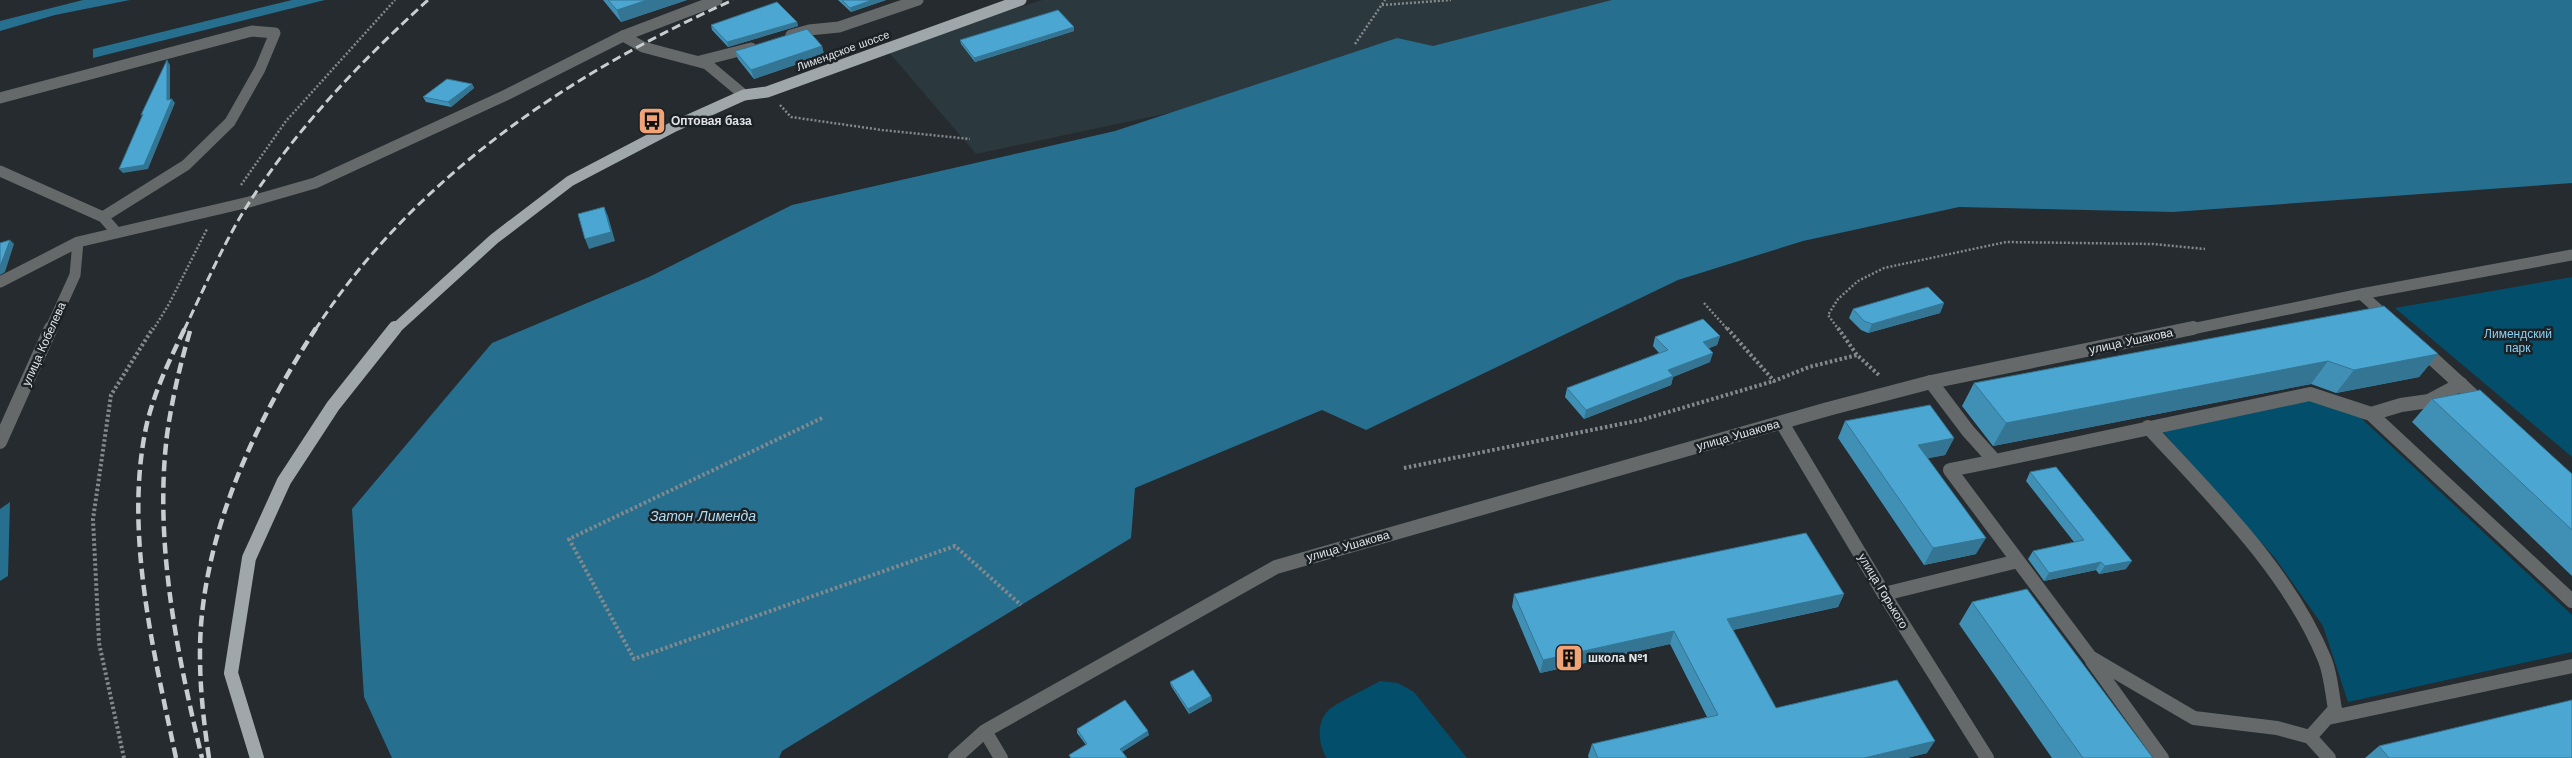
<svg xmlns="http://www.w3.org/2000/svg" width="2572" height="758" font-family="'Work Sans',sans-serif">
  <rect width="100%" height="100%" fill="#252b2f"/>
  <path fill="#2b383e" d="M1042,0H1699L976,154L886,49Z"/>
  <path fill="#034f6b" d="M2572,277V457L2395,308Z
    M2302,400L2344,402L2572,615V652L2348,702L2323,626L2275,558L2162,431Z
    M1380,681L1398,683L1414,692L1467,758H1327C1319,747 1316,725 1326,713C1331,705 1370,687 1380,681Z"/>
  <path fill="#276f8f" d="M83,0H130L55,15L0,31V21Z
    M292,0H325L93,58V49Z
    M1612,0H2572V183L2173,212L1959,207L1803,241L1678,280L1366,430L1322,410L1135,488L1131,538L782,751L779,758H392L364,697L352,509L492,343L649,277L792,205L1115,131L1397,38L1433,46Z
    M10,502L8,576L0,581V509Z"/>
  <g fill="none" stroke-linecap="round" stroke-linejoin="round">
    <path stroke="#84898c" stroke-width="2.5" stroke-dasharray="2 2" stroke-linecap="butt" d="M1382,5L1451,0
      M1355,44L1385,0
      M780,105L791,117L882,130L970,139
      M241,185L286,121L395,0
      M1704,303L1728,330
      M153,330L169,304L207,229
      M1839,330L1828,315L1838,299L1858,281L1884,268L2006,242L2153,244L2205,249"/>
    <path stroke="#84898c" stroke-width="4" stroke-dasharray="2.5 2.5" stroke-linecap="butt" d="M1727,328L1774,381L1809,367L1857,355
      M1838,328L1857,355L1880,376
      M822,418L569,539L634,659L955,546L1021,605
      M1404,468L1641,420L1774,381
      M124,758L99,643L93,519L111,395L153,328"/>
    <path stroke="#65696a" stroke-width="11" d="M791,35L809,30L839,27L918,0
      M623,36L643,47L707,64L744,95
      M623,36L717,0
      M700,61L751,48
      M0,98L252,31L275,33L260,69L230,122L186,165L103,217
      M0,171L103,217L116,232"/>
    <path stroke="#65696a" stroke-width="14" d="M1931,382L1968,431L1995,461L2310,394L2371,414L2401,405L2429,401L2461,384
      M2371,414L2572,601
      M2148,427C2213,498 2288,570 2325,660C2331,676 2332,693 2335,709L2310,737L2329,758
      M1995,461L1950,470L2090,657L2194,718L2277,728L2310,737
      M1884,594L2018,561
      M2092,661L2162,758
      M2328,718L2572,666"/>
    <path stroke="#65696a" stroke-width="11" d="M0,282L78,242L249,202L315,183L506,95L623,36
      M2361,294L2389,319
      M50,330L75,275L78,242
      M2187,330L2361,294L2572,255"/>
    <path stroke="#65696a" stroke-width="14" d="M2422,349L2481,403
      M1782,423L1884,594L1987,758
      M0,442L51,328
      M985,731L1001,758
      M955,758L985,731L1276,567L1828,409L1931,382L2193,328"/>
    <path stroke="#a0a7aa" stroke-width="11" d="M394,330L494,239L570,181L675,126L744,95L767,92L1021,0"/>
    <path stroke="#a0a7aa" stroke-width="14" d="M257,758L231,673L249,558L284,481L333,406L395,328"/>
    <path stroke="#c8cdd0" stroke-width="3" stroke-dasharray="9 4.5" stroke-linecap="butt" d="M184,330C203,291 220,251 242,214C292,133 358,64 428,0
      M315,330C414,177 570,73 733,0"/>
    <path stroke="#c8cdd0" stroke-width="4.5" stroke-dasharray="11 5.5" stroke-linecap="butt" d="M190,331C180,365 172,399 167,435C154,543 177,653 202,758
      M176,758C154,653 123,530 147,423C155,390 170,359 185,328
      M209,758C202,711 197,662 202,614C213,511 260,415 316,328"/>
  </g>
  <path fill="#4090b5" d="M603,0H687L621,22Z
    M838,0H886L851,12Z
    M797,22L798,26L728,47L712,30L711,25Z
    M1074,31L975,62L961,44L960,40Z
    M822,46L824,55L754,79L738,59L735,51Z
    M472,84L474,88L451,107L426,102L423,97Z
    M1944,303L1940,313L1868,333L1861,330L1849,318L1853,309Z
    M1720,336L1717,345L1709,348L1710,362L1673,377L1671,385L1584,419L1565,397L1567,388L1659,353L1653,346L1655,337Z
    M2438,354L2419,377L2336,393L2311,384L1993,446L1962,406L1974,383Z
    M2432,399L2572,474V576L2412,422Z
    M1845,421L1954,438L1945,455L1928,458L1976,554L1924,565L1838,438Z
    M2030,472L2126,569L2099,574L2096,570L2044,581L2028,559L2033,551L2074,542L2026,481Z
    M1514,594H1844L1838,607L1733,630L1776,708L1927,753L1907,758H1589L1588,756L1592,744L1707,717L1670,644L1540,673L1512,607Z
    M1972,602L2153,758H2052L1959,624Z
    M1170,682L1211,696L1212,701L1189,714L1171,686Z
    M1077,729L1149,735L1122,752L1086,745L1077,733Z
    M2379,746L2572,758H2365Z"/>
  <path fill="#347593" d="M647,0H687L621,22L617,10Z
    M872,0H886L851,12L850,8Z
    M797,22L798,26L728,47L727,42Z
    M1074,27V31L975,62L974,58Z
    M822,46L824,55L754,79L751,70Z
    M167,60L170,65V104L167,100Z
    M472,84L474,88L451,107L448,102Z
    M172,99L175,103L148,169L123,173L119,169Z
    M604,207L608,216L615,241L589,249L585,239Z
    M10,240L14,244L5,272L0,275V267Z
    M1944,303L1940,313L1868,333L1872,324Z
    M1720,336L1717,345L1700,352L1703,342Z
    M1713,353L1710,362L1673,377L1671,385L1584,419L1586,410L1668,370Z
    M2438,354L2419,377L2336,393L2354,370Z
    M2328,361L2311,384L1993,446L2006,423Z
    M1954,438L1945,455L1910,462L1918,445Z
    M1986,538L1976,554L1924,565L1933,548Z
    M2132,561L2126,569L2099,574L2105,566Z
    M2101,562L2096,570L2044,581L2049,573Z
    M1844,594L1838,607L1722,632L1727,619Z
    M1674,631L1670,644L1540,673L1543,660Z
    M1211,696L1212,701L1189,714L1188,709Z
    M1148,731L1149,735L1120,753V749Z
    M1935,741L1927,753L1907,758H1864Z"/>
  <path fill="#4ba7d2" stroke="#347593" d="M608,0H647L617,10Z
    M842,0H872L850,8Z
    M777,2L797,22L727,42L711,25Z
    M1058,10L1074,27L974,58L960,40Z
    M807,29L822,46L751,70L735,51L746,48Z
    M167,60V100L172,99L144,165L119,169L143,114L141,115Z
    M447,79L472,84L448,102L423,97Z
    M604,207L611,232L585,239L578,214Z
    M10,240L0,267V243Z
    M1928,287L1944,303L1872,324L1864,321L1853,309Z
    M2384,306L2438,354L2354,370L2328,361L2006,423L1974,383Z
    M1703,319L1720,336L1703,342L1713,353L1668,370L1673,376L1586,410L1567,388L1668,350L1655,337Z
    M2480,390L2572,474V530L2432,399Z
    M1930,405L1954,438L1918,445L1986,538L1933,548L1845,421Z
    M2056,467L2132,561L2105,566L2101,562L2049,573L2033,551L2084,540L2030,472Z
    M1806,533L1844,594L1727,619L1776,708L1897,680L1935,741L1864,758H1598L1592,744L1718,715L1674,631L1543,660L1514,594Z
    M2027,589L2153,758H2083L1972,602Z
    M1193,670L1211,696L1188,709L1170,682Z
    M1125,700L1148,731L1120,749L1127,758H1071L1069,755L1087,744L1077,729Z
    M2572,700V758H2389L2379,746Z"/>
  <defs>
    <g id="bus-square" transform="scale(1.4375)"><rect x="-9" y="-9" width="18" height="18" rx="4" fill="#efa376" stroke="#1b2125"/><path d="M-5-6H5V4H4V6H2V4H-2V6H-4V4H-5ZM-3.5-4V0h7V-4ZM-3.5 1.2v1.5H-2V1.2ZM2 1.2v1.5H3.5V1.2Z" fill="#111"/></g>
    <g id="building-square" transform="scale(1.4375)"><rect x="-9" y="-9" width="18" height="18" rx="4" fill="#efa376" stroke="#1b2125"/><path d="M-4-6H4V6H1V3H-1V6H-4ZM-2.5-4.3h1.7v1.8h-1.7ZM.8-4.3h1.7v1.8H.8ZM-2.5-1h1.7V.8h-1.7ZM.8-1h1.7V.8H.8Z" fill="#111"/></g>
  </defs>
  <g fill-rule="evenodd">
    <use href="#bus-square" x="652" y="121"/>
    <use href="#building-square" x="1569" y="658"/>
  </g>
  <g text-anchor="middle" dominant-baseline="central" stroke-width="5" stroke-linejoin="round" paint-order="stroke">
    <g font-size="11" fill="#e1e5e8" stroke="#1b2125">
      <text transform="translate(843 51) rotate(-20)">Лимендское шоссе</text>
    </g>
    <g font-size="12" font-weight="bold" fill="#e1e5e8" stroke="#1b2125" text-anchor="start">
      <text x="671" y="121">Оптовая база</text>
      <text x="1588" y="658">школа №1</text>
    </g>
    <g font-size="12" fill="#8dd0f2" stroke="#1b2125">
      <text x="2518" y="334">Лимендский<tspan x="2518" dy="14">парк</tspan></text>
    </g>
    <g font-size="12" fill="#e1e5e8" stroke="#1b2125">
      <text transform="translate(2131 341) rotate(-12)">улица Ушакова</text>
      <text transform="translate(44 344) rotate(-66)">улица Кобелева</text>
      <text transform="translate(1738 435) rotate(-16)">улица Ушакова</text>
      <text transform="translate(1348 546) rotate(-16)">улица Ушакова</text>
      <text transform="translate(1883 591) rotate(59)">улица Горького</text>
    </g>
    <g font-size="14" font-style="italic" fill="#b2ddf4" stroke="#1b2125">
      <text x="703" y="516">Затон Лименда</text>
    </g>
  </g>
</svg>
